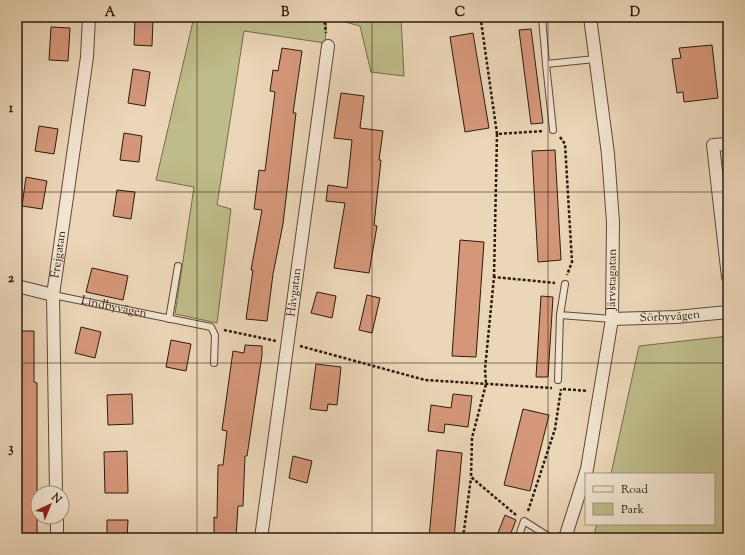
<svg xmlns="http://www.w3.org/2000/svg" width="745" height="555" font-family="'Sorts Mill Goudy',serif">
  <rect width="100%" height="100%" fill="#ebd6b7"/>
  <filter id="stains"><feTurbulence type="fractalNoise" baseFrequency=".005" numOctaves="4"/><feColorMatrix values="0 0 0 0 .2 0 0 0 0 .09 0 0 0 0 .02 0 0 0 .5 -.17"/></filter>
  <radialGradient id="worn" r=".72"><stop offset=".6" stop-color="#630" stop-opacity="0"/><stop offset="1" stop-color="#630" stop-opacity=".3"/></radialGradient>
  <path fill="#bebc8a" stroke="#766b4c" d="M194,17H401L404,76L371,72L360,26L327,17L325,43L244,31L217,205L231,209L217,323L175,314L194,187L156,180Z
    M728,336V538H593L597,524H714V474H611L639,346Z"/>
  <path fill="#d5977a" stroke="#2e1a0f" d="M135,19H153L152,46L134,45Z
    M51,27L70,28L68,61L49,60Z
    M531,29L543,123L531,124L519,30Z
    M473,33L489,128L465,132L450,37Z
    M712,45L718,98L684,102L683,92L677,93L672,59L681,58L679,48Z
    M282,48L302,51L293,113H296L283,224L273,274L267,321L246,319L253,270H251L262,210L254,209L259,170L265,171L275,92L270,91L273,70L278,71Z
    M133,69L150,72L145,106L128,103Z
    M341,93L364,96L360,128L383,131L379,160H381L374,225L377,226L369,273L334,268L345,203L326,201L328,185L347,188L352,140L334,138Z
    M39,126L58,129L54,154L35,151Z
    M124,133L142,136L139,162L120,160Z
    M555,150L561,260L538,262L532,151Z
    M26,177L47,181L42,209L22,206Z
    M117,190L135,192L131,219L113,216Z
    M460,240L484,242L476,357L452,356Z
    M92,268L128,276L123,300L86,292Z
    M317,292L336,296L332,318L311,313Z
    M367,295L380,298L372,333L359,330Z
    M541,296L553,297L548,377H536Z
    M81,327L101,332L95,358L75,353Z
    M17,331H34V382L37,383V538H17Z
    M171,340L191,344L186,371L166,367Z
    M245,345L262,346V355L247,456H245L243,506H238L236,538H214V517L217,518L218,465H223L227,431L222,430L233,351L244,353Z
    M316,364L341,367L337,405L328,404L327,411L310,409Z
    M132,394L133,424L108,425L107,395Z
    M453,394L472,396L468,427L445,424L444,433L428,431L431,405L451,408Z
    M523,409L549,415L530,491L504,485Z
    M437,450L462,453L454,538H429Z
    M127,451L128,493H105L104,452Z
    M293,456L312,461L307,483L289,478Z
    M505,515L516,520L509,538H496Z
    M107,520H128L127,538H107Z"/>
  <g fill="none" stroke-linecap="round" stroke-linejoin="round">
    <g stroke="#5d4939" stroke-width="8">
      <g id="lane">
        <path d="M542,17L546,64L595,59"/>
        <path d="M546,64L553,130"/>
        <path d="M565,284L560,315L612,319"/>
        <path id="s1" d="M53,295L211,327L215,335L214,363"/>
        <path d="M169,319L178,266"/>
        <path d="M558,380L560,315"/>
        <path d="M518,538L524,521L551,538"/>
      </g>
    </g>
    <g stroke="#5d4939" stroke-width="14">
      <g id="street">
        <path d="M728,144L713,145L728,277"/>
        <path d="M17,286L53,295"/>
        <path id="s2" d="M612,319L676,317L728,312"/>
        <path id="s3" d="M56,493L53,295L87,57L89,17"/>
        <path d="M57,517V535"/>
        <path id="s4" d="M261,538L328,46"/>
        <path id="s5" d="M565,538L587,469L612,319L613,222L608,154L590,17"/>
      </g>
    </g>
    <path stroke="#2e1a0f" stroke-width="2.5" stroke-dasharray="3 2" stroke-linecap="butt" d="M324,17L326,33
      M481,17V21
      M497,134L481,21L502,17
      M560,137L565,144L572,262L567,275
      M494,277L497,134L544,131
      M224,330L276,341
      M300,346L425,380L552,388
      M563,389L588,391
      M528,511L555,429L561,389
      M516,515L471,477L472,438L486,384L485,369L494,277L555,283
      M463,538L471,478"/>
    <use href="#lane" stroke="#f2e4d0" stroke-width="6"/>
    <use href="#street" stroke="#f2e4d0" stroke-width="12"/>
  </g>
  <path fill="none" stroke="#2e1a0f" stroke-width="1" stroke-opacity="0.55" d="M197,17V538M372,17V538M548,17V538M17,192H728M17,363H728"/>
  <g text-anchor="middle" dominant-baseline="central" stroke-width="4" stroke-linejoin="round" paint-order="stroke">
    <g font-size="12" fill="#2e1a0f" stroke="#f2e4d0">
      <text stroke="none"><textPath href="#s3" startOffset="239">Frejgatan</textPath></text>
      <text stroke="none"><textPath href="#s5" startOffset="264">Järvstagatan</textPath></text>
      <text stroke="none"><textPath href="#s4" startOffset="248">Håvgatan</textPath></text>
      <text stroke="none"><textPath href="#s1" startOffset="62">Lindbyvägen</textPath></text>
      <text stroke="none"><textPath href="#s2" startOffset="58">Sörbyvägen</textPath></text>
    </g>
  </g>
  <rect width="745" height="555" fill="none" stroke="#ebd6b7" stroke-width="44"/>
  <rect x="585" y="473" width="130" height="52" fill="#f2e4d0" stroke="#a49383"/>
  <rect x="593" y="486" width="20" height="6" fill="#f2e4d0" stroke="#a49383"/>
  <text x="621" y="493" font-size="12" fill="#2e1a0f">Road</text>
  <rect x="593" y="503" width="20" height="12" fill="#bebc8a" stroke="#a49383"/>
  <text x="621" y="513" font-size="12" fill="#2e1a0f">Park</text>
  <g transform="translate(50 505) rotate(44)"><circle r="19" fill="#f2e4d0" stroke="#a49383"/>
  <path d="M0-3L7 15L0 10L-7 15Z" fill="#8f2418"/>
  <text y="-6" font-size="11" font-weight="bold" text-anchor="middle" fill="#2e1a0f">N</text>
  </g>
  <rect x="22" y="22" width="701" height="511" fill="none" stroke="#2e1a0f" stroke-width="1.5"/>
  <g font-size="13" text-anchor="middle" font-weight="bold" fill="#2e1a0f">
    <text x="110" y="16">A</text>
    <text x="285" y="16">B</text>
    <text x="460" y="16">C</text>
    <text x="635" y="16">D</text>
    <text x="11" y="112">1</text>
    <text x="11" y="282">2</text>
    <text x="11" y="452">3</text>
  </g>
  <rect width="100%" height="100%" filter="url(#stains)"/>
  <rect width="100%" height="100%" fill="url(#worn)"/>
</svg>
